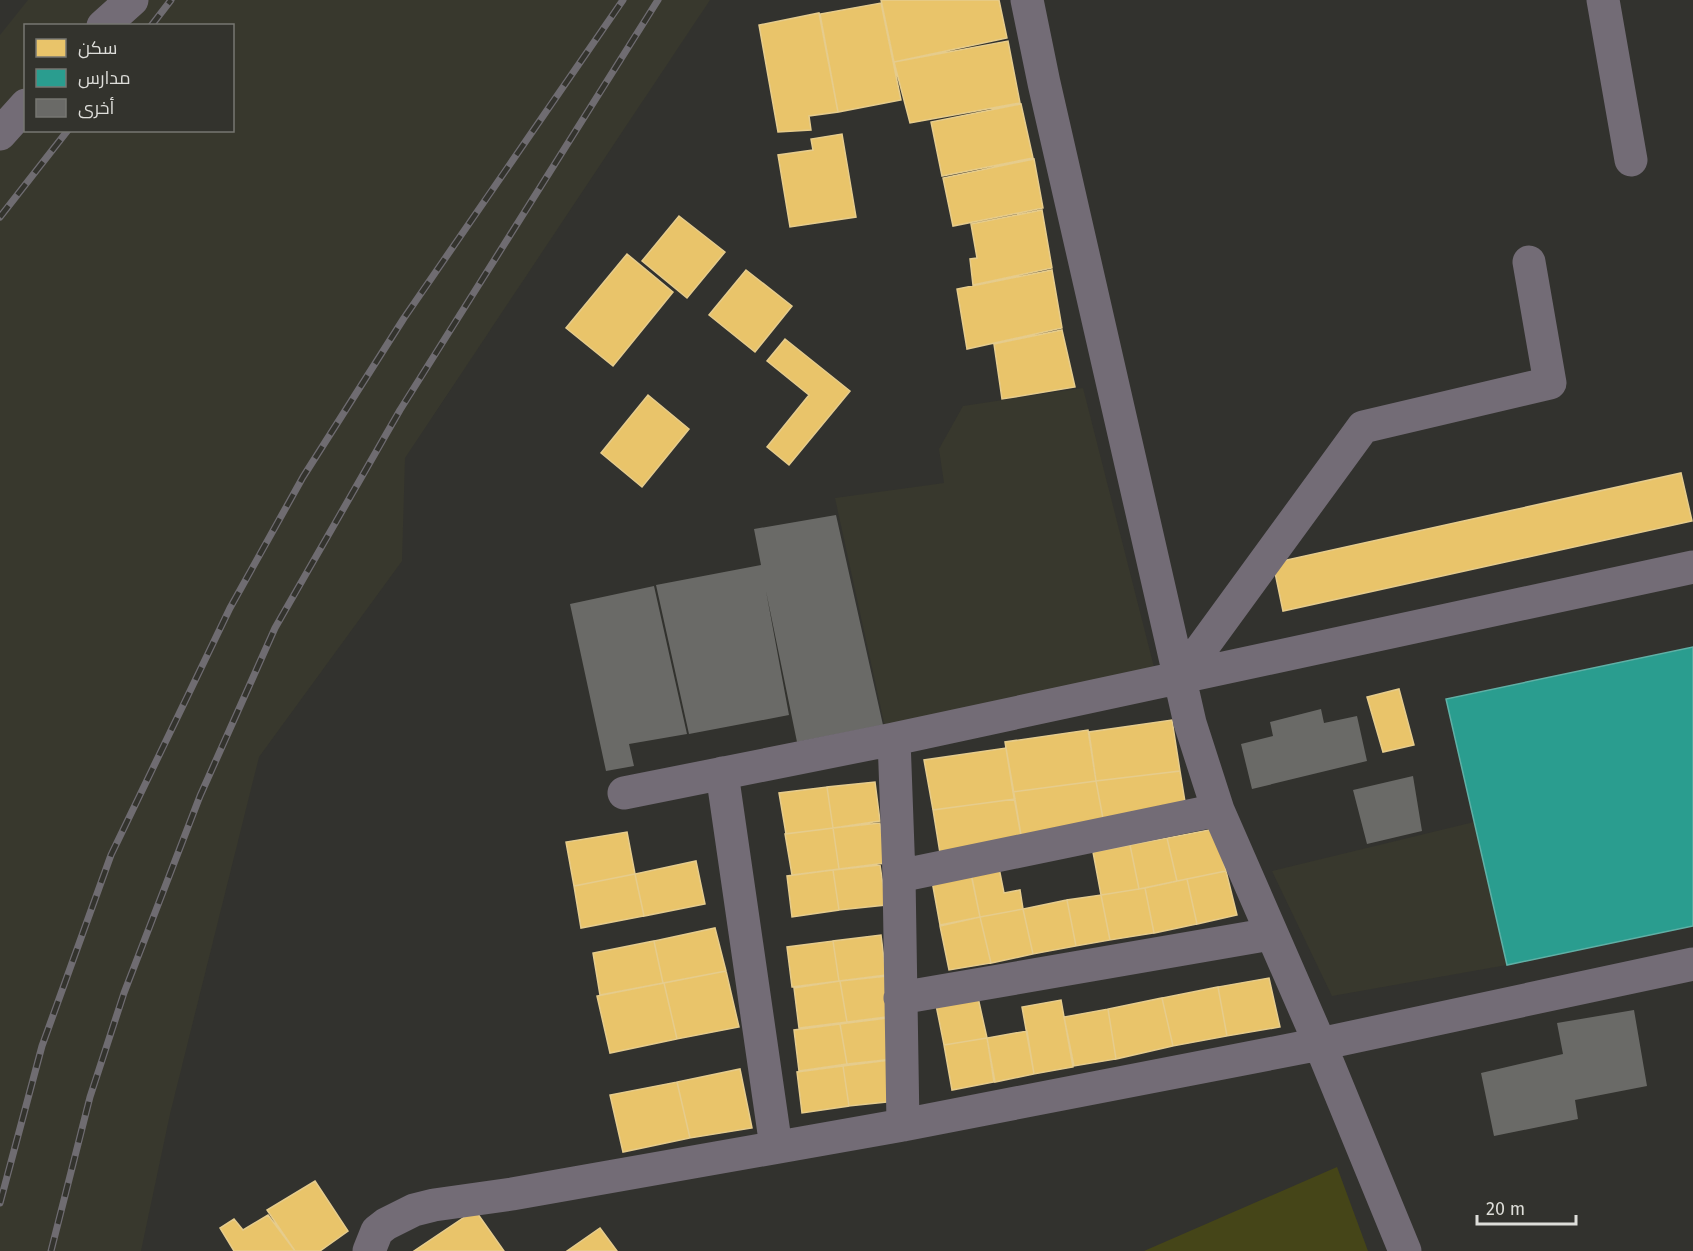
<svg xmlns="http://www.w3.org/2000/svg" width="1693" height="1251" font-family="'Fira Sans',Cairo,sans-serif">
  <rect width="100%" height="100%" fill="#32322e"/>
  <path fill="#38382d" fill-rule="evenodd" d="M28,0H710L405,458L402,561L259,757L170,1114L141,1251H0V35ZM26,26H232V130H26Z
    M1083,388L1155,671L885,727L835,498L944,483L939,449L963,406Z
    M1474,822L1507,965L1332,996L1272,871Z"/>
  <path fill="#454518" d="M1337,1167L1368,1251H1144Z"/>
  <path fill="#e9c46a" stroke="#e6cc8c" stroke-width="1.5" d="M881,0H999L1007,38L894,62Z
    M881,3L901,100L838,112L820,14Z
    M819,13L838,112L809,116L811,130L778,132L759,25Z
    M1008,41L1020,103L910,123L894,62Z
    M1021,104L1033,158L942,176L931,122Z
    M842,134L856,217L790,227L778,155L813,150L811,139Z
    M1034,159L1043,208L953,226L943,178Z
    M1042,210L1052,268L973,285L970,259L977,258L971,224Z
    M679,216L725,252L687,298L642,261Z
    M627,254L673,292L613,366L566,328Z
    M746,270L792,306L755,352L709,315Z
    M1052,270L1062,328L967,349L957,289Z
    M1062,330L1075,387L1002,399L994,344Z
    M785,339L850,391L789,465L767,447L809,395L767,361Z
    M648,395L689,429L642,487L601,453Z
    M1681,473L1692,521L1283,611L1273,563Z
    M1399,689L1414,745L1383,752L1367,697Z
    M1172,720L1180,771L1096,781L1089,732Z
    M1088,730L1096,781L1013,792L1005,742Z
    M1006,748L1015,799L933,810L924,760Z
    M1180,771L1186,808L1104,824L1096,781Z
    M1096,781L1104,824L1022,841L1013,792Z
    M875,782L880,821L833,828L827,787Z
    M827,787L833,828L786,834L779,793Z
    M1015,799L1022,841L940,853L933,810Z
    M880,823L886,863L839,869L833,828Z
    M833,828L839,869L792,875L785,834Z
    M1214,829L1226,871L1177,881L1167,838Z
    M627,832L635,874L574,886L566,842Z
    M1167,838L1177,881L1139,889L1130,845Z
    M1130,845L1139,889L1101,895L1093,852Z
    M696,861L705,904L644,916L635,874Z
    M880,865L886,905L839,910L833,870Z
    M999,868L1004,893L1020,890L1023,909L980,917L971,873Z
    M833,870L839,910L792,917L787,876Z
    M1226,871L1237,915L1197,924L1187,879Z
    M635,874L644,916L581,928L574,886Z
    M971,874L980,917L940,925L932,881Z
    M1187,879L1197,924L1154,933L1145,888Z
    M1145,888L1154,933L1110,940L1101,895Z
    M1101,895L1110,940L1076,946L1067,900Z
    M1067,900L1076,946L1033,954L1023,909Z
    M1023,909L1033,954L991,963L980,917Z
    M980,917L991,963L949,970L940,926Z
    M715,928L726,971L663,983L654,941Z
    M881,935L886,975L839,981L833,941Z
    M654,941L663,983L600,995L593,953Z
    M833,941L839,981L792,987L787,947Z
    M726,971L739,1027L677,1039L664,983Z
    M888,976L894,1016L847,1022L840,981Z
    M1269,978L1280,1027L1227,1036L1218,987Z
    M840,981L847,1022L799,1028L794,988Z
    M664,983L677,1039L610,1053L597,996Z
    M1218,987L1227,1036L1173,1046L1162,998Z
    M977,993L987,1038L944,1045L935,1000Z
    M1162,998L1173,1046L1116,1059L1108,1009Z
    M1061,1000L1073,1067L1034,1074L1022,1007Z
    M1108,1009L1116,1059L1074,1066L1064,1017Z
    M888,1018L894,1059L847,1064L840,1024Z
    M840,1024L847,1064L799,1071L794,1030Z
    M1027,1031L1034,1074L995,1082L987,1038Z
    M987,1038L994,1082L952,1090L944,1045Z
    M890,1060L896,1101L849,1106L843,1066Z
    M843,1066L849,1106L802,1113L797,1072Z
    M740,1069L752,1128L690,1138L677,1082Z
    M677,1082L690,1138L623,1152L610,1095Z
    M315,1181L348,1231L320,1251H295L267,1210Z
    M475,1210L504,1251H414Z
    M268,1215L295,1251H234L220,1228L234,1219L243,1230Z
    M600,1228L617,1251H567Z"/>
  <path fill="#2a9d8f" stroke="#60b0a6" stroke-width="1.5" d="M1693,647V926L1507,965L1446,699Z"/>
  <path fill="#6a6a67" d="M836,515L883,725L797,742L766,591L789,715L689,734L656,585L761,565L754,529Z
    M654,586L687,734L629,744L634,766L606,771L570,604Z
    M1321,709L1324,723L1357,716L1367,761L1252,789L1241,744L1273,736L1270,722Z
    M1413,776L1422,831L1367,844L1353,790Z
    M1634,1010L1647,1086L1575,1100L1578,1119L1494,1136L1481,1073L1563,1054L1557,1023Z"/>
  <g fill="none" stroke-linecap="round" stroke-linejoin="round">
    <path stroke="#736c76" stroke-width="33" d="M1027,0L1044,83L1190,723L1218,810L1320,1044L1405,1251
      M1603,0L1631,160
      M103,26L132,0
      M0,134L26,105
      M1180,678L1363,427L1550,383L1529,262
      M722,773L776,1147
      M624,793L894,739
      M899,876L1218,810
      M900,998L1271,934
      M903,1125L899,876L894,739L1693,567
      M369,1251L377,1231L386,1224L414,1210L434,1205L512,1194L903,1125L1320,1044L1693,964"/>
    <g stroke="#6f6c71" stroke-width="7">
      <path id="rail" d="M151,26L171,0
        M0,217L68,130
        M0,1203L42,1046L111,855L230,608L303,477L404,318L623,0
        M51,1251L90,1097L124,993L200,796L275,628L400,410L658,0"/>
    </g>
    <use href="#rail" stroke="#33332d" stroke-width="4.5" stroke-dasharray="14" stroke-linecap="butt"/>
  </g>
  <rect x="24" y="24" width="210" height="108" fill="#33332d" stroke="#777772" stroke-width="1.5"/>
  <rect x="36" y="39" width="30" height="18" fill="#e9c46a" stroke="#777772" stroke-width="1.5"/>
  <text x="78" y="54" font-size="18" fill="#dededa">سكن</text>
  <rect x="36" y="69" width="30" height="18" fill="#2a9d8f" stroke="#777772" stroke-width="1.5"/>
  <text x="78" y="84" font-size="18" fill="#dededa">مدارس</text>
  <rect x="36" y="99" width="30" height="18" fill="#6a6a67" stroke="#777772" stroke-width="1.5"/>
  <text x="78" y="114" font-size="18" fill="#dededa">أخرى</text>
  <path d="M1477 1215v9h99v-9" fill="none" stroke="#dededa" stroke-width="3"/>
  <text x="1486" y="1215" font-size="18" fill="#dededa" stroke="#33332d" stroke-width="4.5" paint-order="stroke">20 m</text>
</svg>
